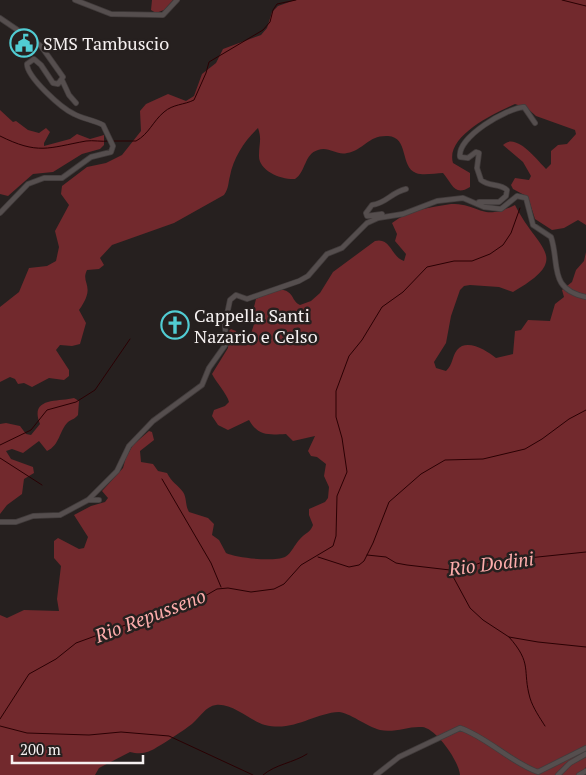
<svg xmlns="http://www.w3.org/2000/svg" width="586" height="775" font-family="'PT Serif',serif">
  <rect width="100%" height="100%" fill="#26201f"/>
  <path fill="#72292d" d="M152,0H173L164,10L156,13L151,10Z
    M295,0H586V225L578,220L564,228L552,230L535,219L528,197L513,189L511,185L515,178L529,180L531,176L523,162L503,145C516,132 537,160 546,169L551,164V151L558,145L567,144L576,134L575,130L536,116L527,108L515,104C495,113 445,136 453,163L470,173V187C454,197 452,183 443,173C435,173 424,176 416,173C400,167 409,137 388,136C368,135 364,150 347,153C337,156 329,146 318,150C304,154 306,172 295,179C282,180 258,171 259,155C259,144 262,139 258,128C245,140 233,158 230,176C228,183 229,188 224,195L174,223L112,245L100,258L104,265L99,269L87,270C80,284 97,285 79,310L86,323L80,344L72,346L60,345L56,350L69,370V376L64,380L49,378L32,387L24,383L18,384L15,379L10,377L0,382V307L19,292L29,268L47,266L56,261L59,247L55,231L69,205L61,194L62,186L87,167L106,163L122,155L141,131L140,111L146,104L168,94L186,101L194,96L202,74L216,63L223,49L261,35L267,28L272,12L278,6Z
    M0,110L13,122L16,121L28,130L39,133L46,128L50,132L44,143V146L70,139L77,134L90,139L104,135V145L100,149L82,154L53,172L33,174L8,196L0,194Z
    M451,204C483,204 480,222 515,205C537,250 574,257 513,292L499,287L470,285L464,286L460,290L451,316L446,343L434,362L436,368L446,371C453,365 452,356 457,350C467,338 487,351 496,358L513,354L515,331L521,330L528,320L550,321L555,304L564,297L562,290L572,282L576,270L584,261L586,252V767L582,775H460C459,761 436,728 422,727C408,726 395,733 380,730C368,727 348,712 339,712C314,713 294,732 265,725C250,721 233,703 216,705C206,706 200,717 193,723C189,727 157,748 152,750C144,754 138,754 130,752L99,768L95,775H0V615L7,618L24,610L59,611L57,599L61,566L54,558V541L58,538L79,549L84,548L88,537L74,515L91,506L105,502L108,498L102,491L123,468L126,457L133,445L149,431L152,432L154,440L140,451L141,462L153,464L158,471L167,473C172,483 177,484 183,492C187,498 185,505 189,512L208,518L214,524L212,535L219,540L226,553C236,558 274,562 285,557C291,554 295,544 300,539C305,533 311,532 313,525L309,515V509L325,502L328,498L329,487L324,476L326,464L317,457L311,456L308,451L315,436L293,441L286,434C268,435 258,436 249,420L228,430L218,425L212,416L214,410L225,406L229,402C227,394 216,382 212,374L228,348L229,331L231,329L236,331L240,342L249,340L255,321L253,311L256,299C264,296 280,286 288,292C294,296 293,302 300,305L311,301L320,293L333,272L375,241C391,237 391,257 404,261L406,254L395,241L397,234L392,223C409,210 431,207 451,204Z
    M74,398L79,401L78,415C75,419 72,419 68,422C59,431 60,445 47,451L39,441L23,453L12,449L6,451L11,459L33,467L34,473L24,479L22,494L7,505L0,514V424L6,423L20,426L26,434L31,435L40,424C29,397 58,402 74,398Z"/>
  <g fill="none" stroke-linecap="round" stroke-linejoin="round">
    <path stroke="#2a0003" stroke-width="1" d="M562,0L586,6
      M0,136C38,155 48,148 86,141C93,140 102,142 109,141
      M113,141H136C149,134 153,121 164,112C173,104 184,105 194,100L206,73L209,62L263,30L270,22L273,10L277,4L296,0
      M0,445L31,430L47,410L76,402L95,390L130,339
      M0,458L42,485
      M162,479L211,563L221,587
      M367,555L386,557L396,563L407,565L450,570H460L480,563L586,552
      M318,557L349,567L359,565L364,561L373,543L389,502L421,474L445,460L483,459L525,449L542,439L569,419L586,410
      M450,571L470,608L483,620L509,637L538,642L586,647
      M509,637C533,664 522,670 530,698C533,708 540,718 545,726
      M0,719L29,674L56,659L76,643L142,619L164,609L205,596L217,589L228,588L251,592L274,589L284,584L301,565L333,546L336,536L337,496L347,472L342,438L336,417V391L349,356L362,340L382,307L403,292L427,267L454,261H472L490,254L503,245L511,233L520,208
      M0,726L27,733L89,735L121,732L169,736L253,775
      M263,775C276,764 293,763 307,754"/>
    <g stroke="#423c3c" stroke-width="6">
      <path id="minor" d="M75,0L111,14L163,15L177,0
        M0,18L41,46L63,77L58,84L53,83L41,65L34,59L27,64C27,77 61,108 74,114C83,119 94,120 103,125L113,146L111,152L91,157L62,178H44L28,184L0,213
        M62,80L69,95L76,103
        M479,202H499L506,196L507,190C500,183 489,187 481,180L477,168L479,153L476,152L468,158L460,157C457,137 507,108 524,107L535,123
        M382,214L367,216L366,213L372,205C387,203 390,193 406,189
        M88,500H99
        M0,522H16L33,516L60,515L88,500L117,471L129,446L153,421L202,385L209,368L226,344L225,324L230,300L236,295L247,299L299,281L308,276L327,254L342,248L367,223L378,218L403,214L437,201L463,198L484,207L501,209L517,196L526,198L533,225L551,237C560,264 548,289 586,297
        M376,775L399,757L460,728C487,737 510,762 538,772L586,748
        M558,775L570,763L586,754
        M579,775L586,771"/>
    </g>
    <use href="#minor" stroke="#554e4e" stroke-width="4.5"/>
  </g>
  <defs>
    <g id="civic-ring" transform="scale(1.4375)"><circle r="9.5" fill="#26201f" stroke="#51ccd3" stroke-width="1.5"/><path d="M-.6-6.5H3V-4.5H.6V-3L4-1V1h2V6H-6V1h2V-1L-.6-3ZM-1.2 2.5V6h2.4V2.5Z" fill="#51ccd3"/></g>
    <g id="church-ring" transform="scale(1.4375)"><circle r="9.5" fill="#26201f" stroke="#51ccd3" stroke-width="1.5"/><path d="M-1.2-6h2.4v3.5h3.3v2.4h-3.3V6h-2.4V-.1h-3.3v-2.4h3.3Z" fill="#51ccd3"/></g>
  </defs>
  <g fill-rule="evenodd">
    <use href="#civic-ring" x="24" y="43"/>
    <use href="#church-ring" x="175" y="325"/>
  </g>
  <g text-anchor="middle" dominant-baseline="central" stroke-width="5" stroke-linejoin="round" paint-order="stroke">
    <g font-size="18" fill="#f5f0f0" stroke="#26201f" text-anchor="start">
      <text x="43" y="43">SMS Tambuscio</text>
      <text x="194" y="315">Cappella Santi<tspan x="194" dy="21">Nazario e Celso</tspan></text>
    </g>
    <g font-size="19" font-style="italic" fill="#fdadac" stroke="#26201f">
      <text transform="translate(491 563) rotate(-7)">Rio Dodini</text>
      <text transform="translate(150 615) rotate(-21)">Rio Repusseno</text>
    </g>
  </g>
  <path d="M12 755v8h131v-8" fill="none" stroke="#f5f0f0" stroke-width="2.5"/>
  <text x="20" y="755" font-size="15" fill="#f5f0f0" stroke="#26201f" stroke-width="4" paint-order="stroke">200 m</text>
</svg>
